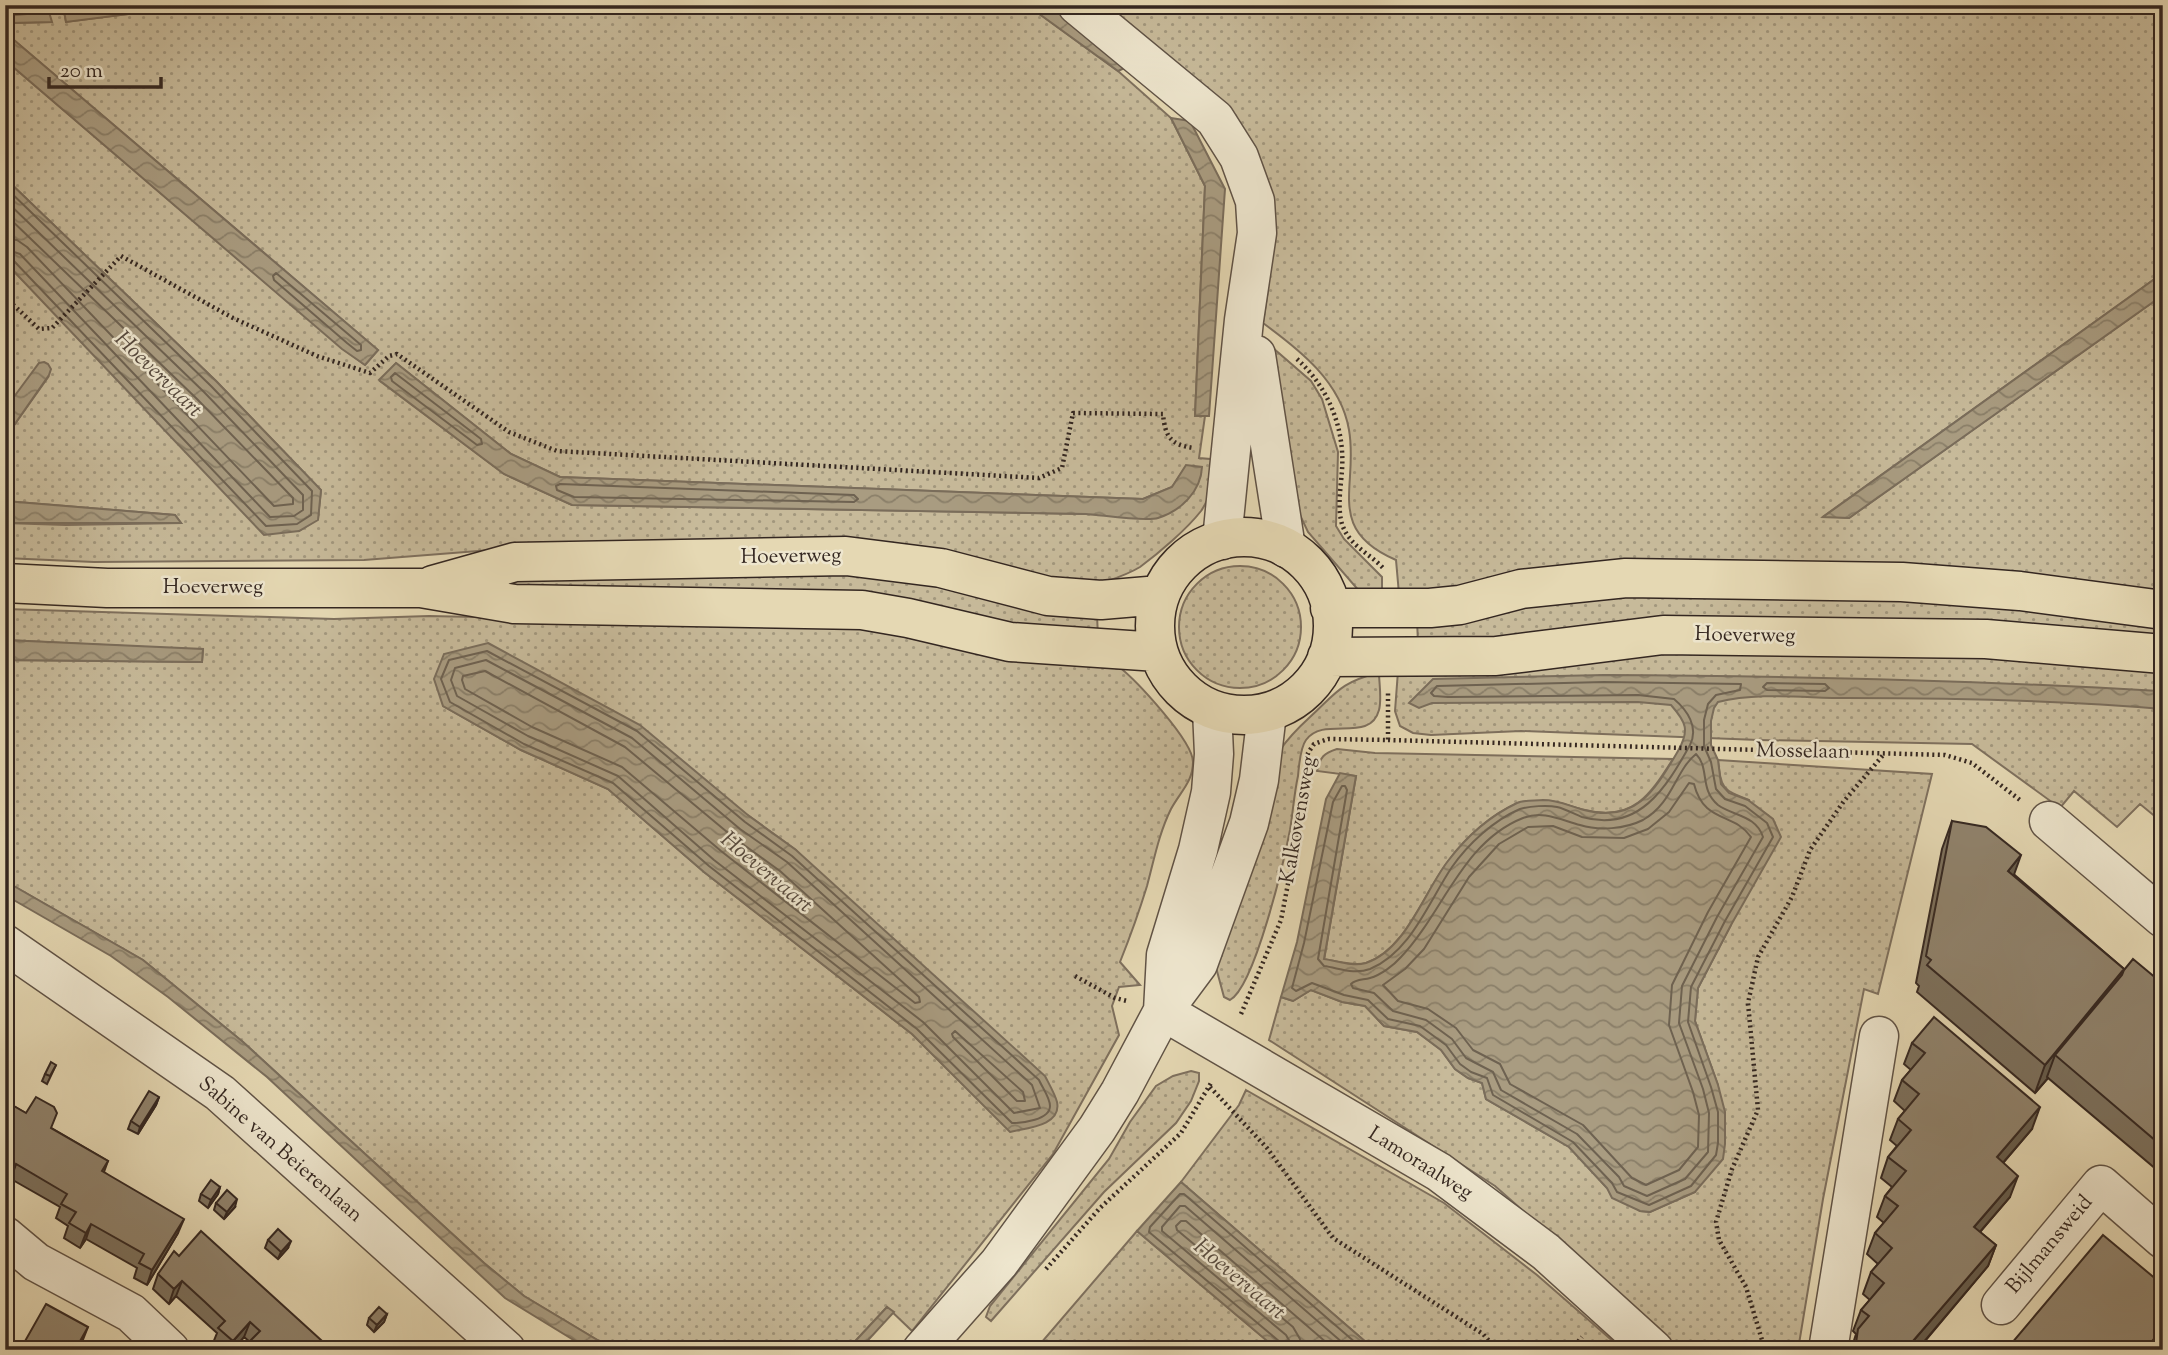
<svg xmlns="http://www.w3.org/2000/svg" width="2168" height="1355" font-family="'Sorts Mill Goudy',serif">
  <defs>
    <pattern id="grass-dots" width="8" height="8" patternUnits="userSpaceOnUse" patternTransform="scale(1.75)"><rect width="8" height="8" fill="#c7ba9a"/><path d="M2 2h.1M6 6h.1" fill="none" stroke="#a2977d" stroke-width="1.8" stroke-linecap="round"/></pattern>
    <pattern id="water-waves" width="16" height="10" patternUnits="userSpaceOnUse" patternTransform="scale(1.75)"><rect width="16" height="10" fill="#a99c81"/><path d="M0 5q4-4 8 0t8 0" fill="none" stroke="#8a7f69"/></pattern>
  </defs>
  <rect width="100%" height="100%" fill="#e5d8b3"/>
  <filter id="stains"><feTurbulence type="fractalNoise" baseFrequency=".00286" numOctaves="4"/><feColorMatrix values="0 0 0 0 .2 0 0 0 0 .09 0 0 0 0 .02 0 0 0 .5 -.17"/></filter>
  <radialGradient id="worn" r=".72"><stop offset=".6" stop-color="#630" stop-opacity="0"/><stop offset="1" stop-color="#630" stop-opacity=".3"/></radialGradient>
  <path fill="url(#grass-dots)" stroke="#7e705e" stroke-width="2" fill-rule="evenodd" d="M5,5H111L64,11L66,22L199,5H1027L1118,71L1171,118L1205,186L1195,415L1205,416L1199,458L1222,460C1216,476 1211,497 1201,511C1187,529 1159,553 1140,567C1127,575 1113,579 1099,584L556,545L364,560L94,562L5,558V523L66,525L181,523L175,515L5,501V438L49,376L5,409V262L77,335L299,531L318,519L321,490L216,381L5,178V60L343,349L365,365L378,350L8,35L11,23L51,22L49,12L5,16ZM396,363L511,454L560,477L1143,499L1172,487L1186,466L1156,518L1086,514L572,505L504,474L380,381Z
    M1100,5H2163V273L1824,516L1849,518L2163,295V597L1487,584L1399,594L1396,560C1324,529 1359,486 1349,430C1341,382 1300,350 1263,323L1268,290L1271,218Z
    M1273,348L1311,381L1322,399L1338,452L1336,526L1344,539L1382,577V593L1360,592L1308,532L1299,513L1294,476L1280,431L1265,350Z
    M1179 627a61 61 0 1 1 122 0a61 61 0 1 1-122 0Z
    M871,573L1097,615L1098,637L521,592L494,579Z
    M1772,589L2163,618V640L1575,631L1418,643L1417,620L1513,603Z
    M5,609L334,619L429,616L862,625L1118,666C1136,680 1193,741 1193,762C1193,782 1180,792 1171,809C1159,833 1154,860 1147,886C1139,912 1130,937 1120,962L1140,985L1119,987L1112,1006L1119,1035L1053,1154L912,1331L887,1307L847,1350H614L524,1296L484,1263L243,1042L143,960L5,881V660L202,662L203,650L5,640ZM443,706L749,816L796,850L1010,1131L912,1034L704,872L608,789L521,750Z
    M1642,649L2003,654L2163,669V823L2140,804L2117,827L2074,791L2060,808L1972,744L1759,740L1521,731L1431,735L1413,733L1400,726L1395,711L1398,671Z
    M1379,672C1379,683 1382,699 1379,710C1370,744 1324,715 1306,740C1300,748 1299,766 1298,776C1294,794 1293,812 1290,830C1284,861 1255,986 1230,1000L1224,997L1214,960L1280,750C1289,737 1298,728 1310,717C1339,690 1339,684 1379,672Z
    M1337,749L1375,753L1673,759C1650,795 1633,822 1585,810C1565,806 1561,800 1539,801C1532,801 1524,800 1518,803C1490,815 1467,837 1449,860C1424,891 1407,949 1366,963C1352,967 1339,960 1324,960L1356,776L1317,771C1320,757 1324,753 1337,749Z
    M1718,760L1932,774L1878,994L1864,989L1823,1199L1798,1350H1681L1495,1186L1269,1040L1281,997L1293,1001L1311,990L1342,1002L1365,1006L1384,1026L1417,1032L1441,1050L1455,1069L1468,1078L1482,1083L1486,1099L1569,1147L1607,1188L1640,1211L1650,1212L1695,1192L1718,1085L1695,1021L1698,988L1731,925L1749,800C1722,790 1721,788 1718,760Z
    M1191,1071L1199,1073V1081L1191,1101L1176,1123L1104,1192L991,1321L986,1317L990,1306L1109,1159L1130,1122L1156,1086L1173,1076Z
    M1246,1090L1444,1203L1537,1275L1623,1350H1375L1181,1182L1239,1105Z
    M1137,1231L1278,1350H1035Z"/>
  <path fill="url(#water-waves)" stroke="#7a6d5b" stroke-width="2" d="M111,5H199L66,22L64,11Z
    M1027,5H1053L1131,65L1118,71Z
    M49,12L52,22L12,23L8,35L378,350L365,365L342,349L5,60V16Z
    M1171,118L1190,121L1225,189L1209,416H1195L1205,186Z
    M5,178L216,381L321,490L318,520L299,531L264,535L5,262Z
    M2163,273V295L1849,518L1823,517Z
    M44,362L48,364L51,369L49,375L5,438V409L39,363Z
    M396,363L511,454L560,477L1143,499L1172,487L1186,465L1202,467C1201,491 1181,511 1158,518C1145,522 1102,515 1086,514L572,505L504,474L379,380Z
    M5,501L175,515L181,523H5Z
    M5,640L203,649L202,662L5,660Z
    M488,643L640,725L749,816L796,850L1045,1076C1049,1084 1055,1094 1057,1102C1062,1126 1026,1128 1010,1132L912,1034L704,872L608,789L521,750L443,706L434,679L444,654Z
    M1604,675C1789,676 1974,680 2159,691L2163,692V709C2058,700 1952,698 1846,698C1805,698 1758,692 1718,702L1714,708L1711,721V745L1718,760L1721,784L1729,793L1748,800L1773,819L1781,837L1731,925L1698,988L1695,1021L1718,1085L1725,1112V1144L1723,1159L1695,1192L1650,1212L1640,1211L1612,1198L1607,1188L1569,1147L1486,1099L1482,1083L1468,1078L1455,1069L1441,1050L1417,1032L1384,1026L1365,1006L1342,1002L1311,990L1293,1001L1281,997L1297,942L1326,799L1340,773L1356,776L1324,959C1338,961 1352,967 1366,963C1406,950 1424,892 1448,861C1466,837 1490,816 1517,803C1524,800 1535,801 1543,800C1559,800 1569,806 1584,810C1636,824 1655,790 1678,751C1690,730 1686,722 1671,705L1638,702L1432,703L1419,708L1409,703L1433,679Z
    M5,881L143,960L243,1042L484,1263L524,1296L614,1350H590L505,1298L267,1077L168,997L111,956L5,895Z
    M1181,1182L1375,1350H1278L1137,1231Z
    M887,1307L894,1312L859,1350H847Z"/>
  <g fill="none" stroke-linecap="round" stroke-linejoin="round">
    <path stroke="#6e6251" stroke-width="2" d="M5,187L211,386L312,491L311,515L297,524L266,526L13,260L5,258
      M5,200L204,392L303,495V510L294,516L270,517L20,254L5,249
      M5,214L197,399L293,498V504L274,506L27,247L17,240L5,239
      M276,273L361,345V350L357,351L347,343L274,280L273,276Z
      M395,373L481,439L482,444L477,445L392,381L391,377Z
      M560,484L854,495L858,499L854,502L574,497L557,490L556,486Z
      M487,651L637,731L745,822L792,856L1039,1080C1042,1087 1050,1098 1050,1106C1050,1120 1022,1123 1012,1123L917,1029L709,866L613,783L524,744L450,702L441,679L449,660Z
      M486,660L632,738L740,829L787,862L1032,1085L1040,1108L1014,1113L923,1022L714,860L618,776L528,736L457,696L451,680L455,668Z
      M485,671L625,747L733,837L780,871L919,997L920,1002L915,1003L721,851L622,767L532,727L465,689L462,680L463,676Z
      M1604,682L1741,684L1740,690L1716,695L1708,704L1704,720V746L1711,762L1716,789L1725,799L1745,806L1767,823L1773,837L1725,921L1691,987L1688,1022L1711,1087L1718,1112V1143L1716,1155L1691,1186L1649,1205L1617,1192L1612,1183L1573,1142L1493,1095L1487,1078L1471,1072L1460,1064L1446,1045L1420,1026L1388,1019L1368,1000L1344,995L1312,983L1296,991L1292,988L1304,943L1333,802L1342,786H1345L1347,790L1318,959L1324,966C1339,968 1354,975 1370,969C1411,952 1429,901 1452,867C1468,844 1494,820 1520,809C1529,806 1548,805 1557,807C1566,809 1574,814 1582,817C1639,833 1666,788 1690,745C1699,727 1687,710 1674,699L1638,695L1448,697L1434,696L1431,693L1437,686Z
      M1767,683L1825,684L1829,688L1825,691L1767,690L1763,687Z
      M1696,754C1710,768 1699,789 1718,805C1733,816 1756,815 1763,837L1717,917L1682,986L1679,1023L1703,1089L1709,1113L1708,1152L1685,1179L1647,1196L1624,1186L1619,1177L1577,1134L1501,1090L1493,1072L1466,1058L1452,1039L1426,1020L1393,1011L1374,993L1353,988L1351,984C1356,979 1363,980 1370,978C1381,975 1394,965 1401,957C1443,913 1462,842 1523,818C1543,810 1561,820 1580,825C1599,831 1625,829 1643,820C1673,803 1675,771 1696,754Z
      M1689,783L1694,784C1704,824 1734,812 1751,837L1708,912L1672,985L1669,1025L1693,1092L1699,1115L1698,1147L1679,1170L1646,1185L1632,1178L1583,1125L1510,1084L1500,1064L1473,1050L1456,1028L1428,1009L1398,1001L1383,985L1405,969L1424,949L1469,877L1499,844L1528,827L1553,826L1582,837L1624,838L1648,829L1669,812Z
      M955,1031L1023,1092L1025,1101H1017L953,1037L952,1034Z
      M1282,1350L1280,1342L1149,1232L1150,1227L1180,1194H1184L1364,1350
      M1291,1350L1290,1342L1286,1335L1162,1231V1227L1180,1206H1185L1351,1350
      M1302,1350L1300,1339L1293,1327L1177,1230L1176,1226L1181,1221H1186L1335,1350"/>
    <g stroke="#605346" stroke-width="41">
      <path id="minor" d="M1077,5L1215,119L1239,157L1255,201L1257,233L1244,320L1222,540
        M1256,355L1286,548
        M2049,821L2163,918
        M5,944L220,1093L506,1350
        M1163,1011L1439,1172L1546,1252L1654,1350
        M1163,1011L1166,955L1198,850L1211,792L1214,754L1212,710
        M5,1236L36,1262L131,1313L170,1350
        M2001,1305L2101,1185L2163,1239
        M922,1350L999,1263L1097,1129L1120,1092L1163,1011L1198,964L1249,823L1259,780L1267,713
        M1828,1350L1879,1036"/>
    </g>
    <g stroke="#342721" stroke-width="41">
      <path id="major" d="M1155 626a89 89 0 1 1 178 0a89 89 0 1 1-178 0Z
        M5,583L107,588H421L514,604L862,610L908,618L1010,642L1158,652
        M433,585L515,562L846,556L941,568L1048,596L1101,600L1160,595
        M1330,608H1430L1460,605L1521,589L1626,578L1902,582L2020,591L2163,610
        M1327,657L1496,656L1663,635L1986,639L2163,654"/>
    </g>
    <path stroke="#342721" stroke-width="4.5" stroke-dasharray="2 3.5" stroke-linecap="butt" d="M5,297L39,329L52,328L121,256L233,318L317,356L370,373L389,356L397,354L509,432L557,451L1039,478L1062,468L1073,413L1163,414C1165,437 1171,445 1194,448
      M1297,359C1328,387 1345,428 1342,470C1341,486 1337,507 1342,524C1349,546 1371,554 1385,570
      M1388,740L1945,755L1972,763L2020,800
      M1075,976L1115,998L1127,1001
      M1241,1014L1281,920L1298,832L1308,753L1314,744L1328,739L1388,740V693
      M1210,1087L1267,1148L1333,1238L1483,1334L1497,1350
      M1046,1269L1100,1208L1181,1133L1211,1083
      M542,1343L553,1350
      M1571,1350L1582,1337
      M1765,1350L1746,1287L1719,1240L1716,1222L1732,1169L1758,1110L1748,1003L1758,957L1792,897L1810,850L1844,801L1884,754"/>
    <use href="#minor" stroke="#eee6ce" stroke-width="38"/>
    <use href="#major" stroke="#e5d8b3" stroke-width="38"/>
  </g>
  <path fill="#7c715e" stroke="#342721" stroke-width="2" d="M1952,821L2124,969L2163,984V1175L2048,1078L2035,1093L1917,992L1919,986L1916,983L1942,849Z
    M1912,1043L2032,1129L2003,1163L2010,1197L1980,1232L1996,1245L1988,1266L1920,1347L1923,1350H1851L1856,1334L1853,1331L1861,1310L1870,1300L1863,1294L1871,1272L1878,1264L1867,1254L1875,1233L1884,1223L1877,1217L1885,1196L1892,1187L1881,1178L1888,1157L1897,1146L1890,1140L1898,1119L1905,1111L1894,1101L1902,1080L1911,1070L1904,1064Z
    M56,1065L47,1084L42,1081L45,1074Z
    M159,1097L156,1105L138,1134L128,1129L131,1121Z
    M5,1101L108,1161L104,1172L178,1233L147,1285L134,1278L137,1268L86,1239L80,1248L64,1238L68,1226L56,1218L60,1207L11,1179L5,1189Z
    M220,1187L218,1194L208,1208L199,1201L201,1194Z
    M216,1203L235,1207L224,1219L214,1210Z
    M268,1240L288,1248L278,1259L265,1248Z
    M179,1256L332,1350H247L250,1342L244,1337L233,1350H220L213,1343L217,1333L176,1296L169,1304L153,1289L158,1274Z
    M2163,1285V1350H2006Z
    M387,1314L384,1322L374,1332L367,1325L369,1318Z"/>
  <path fill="#655c4c" stroke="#342721" stroke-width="2" d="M2021,855L2011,883L2008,871Z
    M2124,969L2114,996L2055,1055L2047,1077L2048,1078L2035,1093L2045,1065Z
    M159,1097L156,1105L138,1134L140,1127Z
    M2040,1107L2032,1129L1989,1179L1997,1157Z
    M16,1164L11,1179L5,1189L10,1176Z
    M2018,1176L2010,1197L1966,1248L1974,1227Z
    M220,1187L218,1194L208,1208L211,1200Z
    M237,1199L235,1207L224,1219L227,1212Z
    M184,1219L178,1233L147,1285L152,1270Z
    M91,1224L86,1239L80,1248L86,1233Z
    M291,1241L288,1248L278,1259L281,1252Z
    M1996,1245L1988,1266L1917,1350L1913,1341Z
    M182,1281L176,1296L169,1304L174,1289Z
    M387,1314L384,1322L374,1332L377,1325Z
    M250,1322L244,1337L233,1350H229L233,1341Z
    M88,1327L82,1342L78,1350H75Z
    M2157,1335L2152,1350H2145Z"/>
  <path fill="#90836d" stroke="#342721" stroke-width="2" d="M1952,821L1986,827L2021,855L2008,871L2124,969L2045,1065L1927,965L1931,960L1926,956Z
    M2133,959L2163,984V1147L2055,1055L2122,975L2124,970Z
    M1934,1017L2040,1107L1997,1157L2018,1176L1974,1227L1996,1245L1913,1341L1923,1350H1855L1858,1329L1869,1316L1861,1310L1884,1283L1871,1272L1892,1248L1875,1233L1898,1206L1885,1196L1906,1171L1888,1157L1911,1130L1898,1119L1919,1094L1902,1080L1925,1053L1912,1043Z
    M51,1062L56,1065L50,1076L45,1074Z
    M149,1091L159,1097L140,1127L131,1121Z
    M36,1097L54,1107L57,1113L51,1128L108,1161L102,1171L184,1219L152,1270L139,1263L144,1254L91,1224L86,1233L69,1223L76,1212L61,1204L67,1194L16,1164L10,1176L5,1173V1101L26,1113Z
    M211,1180L220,1187L211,1200L201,1194Z
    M227,1190L237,1199L227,1212L216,1203Z
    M278,1229L291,1241L281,1252L268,1240Z
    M201,1231L332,1350H258L249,1342L260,1331L250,1322L233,1341L218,1328L225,1321L205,1302L182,1281L174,1289L158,1274L174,1251L179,1256Z
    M2103,1235L2163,1285V1340L2157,1335L2145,1350H2006Z
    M46,1304L88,1327L75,1350H20Z
    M379,1307L387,1314L377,1325L369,1318Z
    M2155,1342L2163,1349V1350H2148Z"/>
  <g text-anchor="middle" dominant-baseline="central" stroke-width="5" stroke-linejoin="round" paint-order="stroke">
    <g font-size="21" fill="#342721" stroke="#eee6ce">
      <text transform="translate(791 557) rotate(-1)">Hoeverweg</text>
      <text x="213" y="588">Hoeverweg</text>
      <text transform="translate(1745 636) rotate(1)">Hoeverweg</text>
      <text transform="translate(1803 752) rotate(1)">Mosselaan</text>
      <text transform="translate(1299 820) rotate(-80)">Kalkovensweg</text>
      <text transform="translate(280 1150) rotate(41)">Sabine van Beierenlaan</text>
      <text transform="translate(1420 1164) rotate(32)">Lamoraalweg</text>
      <text transform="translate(2050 1245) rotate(-50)">Bijlmansweid</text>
    </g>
    <g font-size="23" font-style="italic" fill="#574a3e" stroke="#eee6ce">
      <text transform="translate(158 375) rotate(44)">Hoevervaart</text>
      <text transform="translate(766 873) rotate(40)">Hoevervaart</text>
      <text transform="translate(1239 1280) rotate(40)">Hoevervaart</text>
    </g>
  </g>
  <rect width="2168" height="1355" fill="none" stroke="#e5d8b3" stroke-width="28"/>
  <rect x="7" y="7" width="2154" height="1341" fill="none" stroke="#342721" stroke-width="3.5"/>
  <rect x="14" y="14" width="2140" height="1327" fill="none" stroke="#342721" stroke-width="2"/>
  <path d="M49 77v10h112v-10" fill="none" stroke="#342721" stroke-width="3.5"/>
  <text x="60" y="77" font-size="21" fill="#342721" stroke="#eee6ce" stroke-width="5" paint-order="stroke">20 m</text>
  <rect width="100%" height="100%" filter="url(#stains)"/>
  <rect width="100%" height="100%" fill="url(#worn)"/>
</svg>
